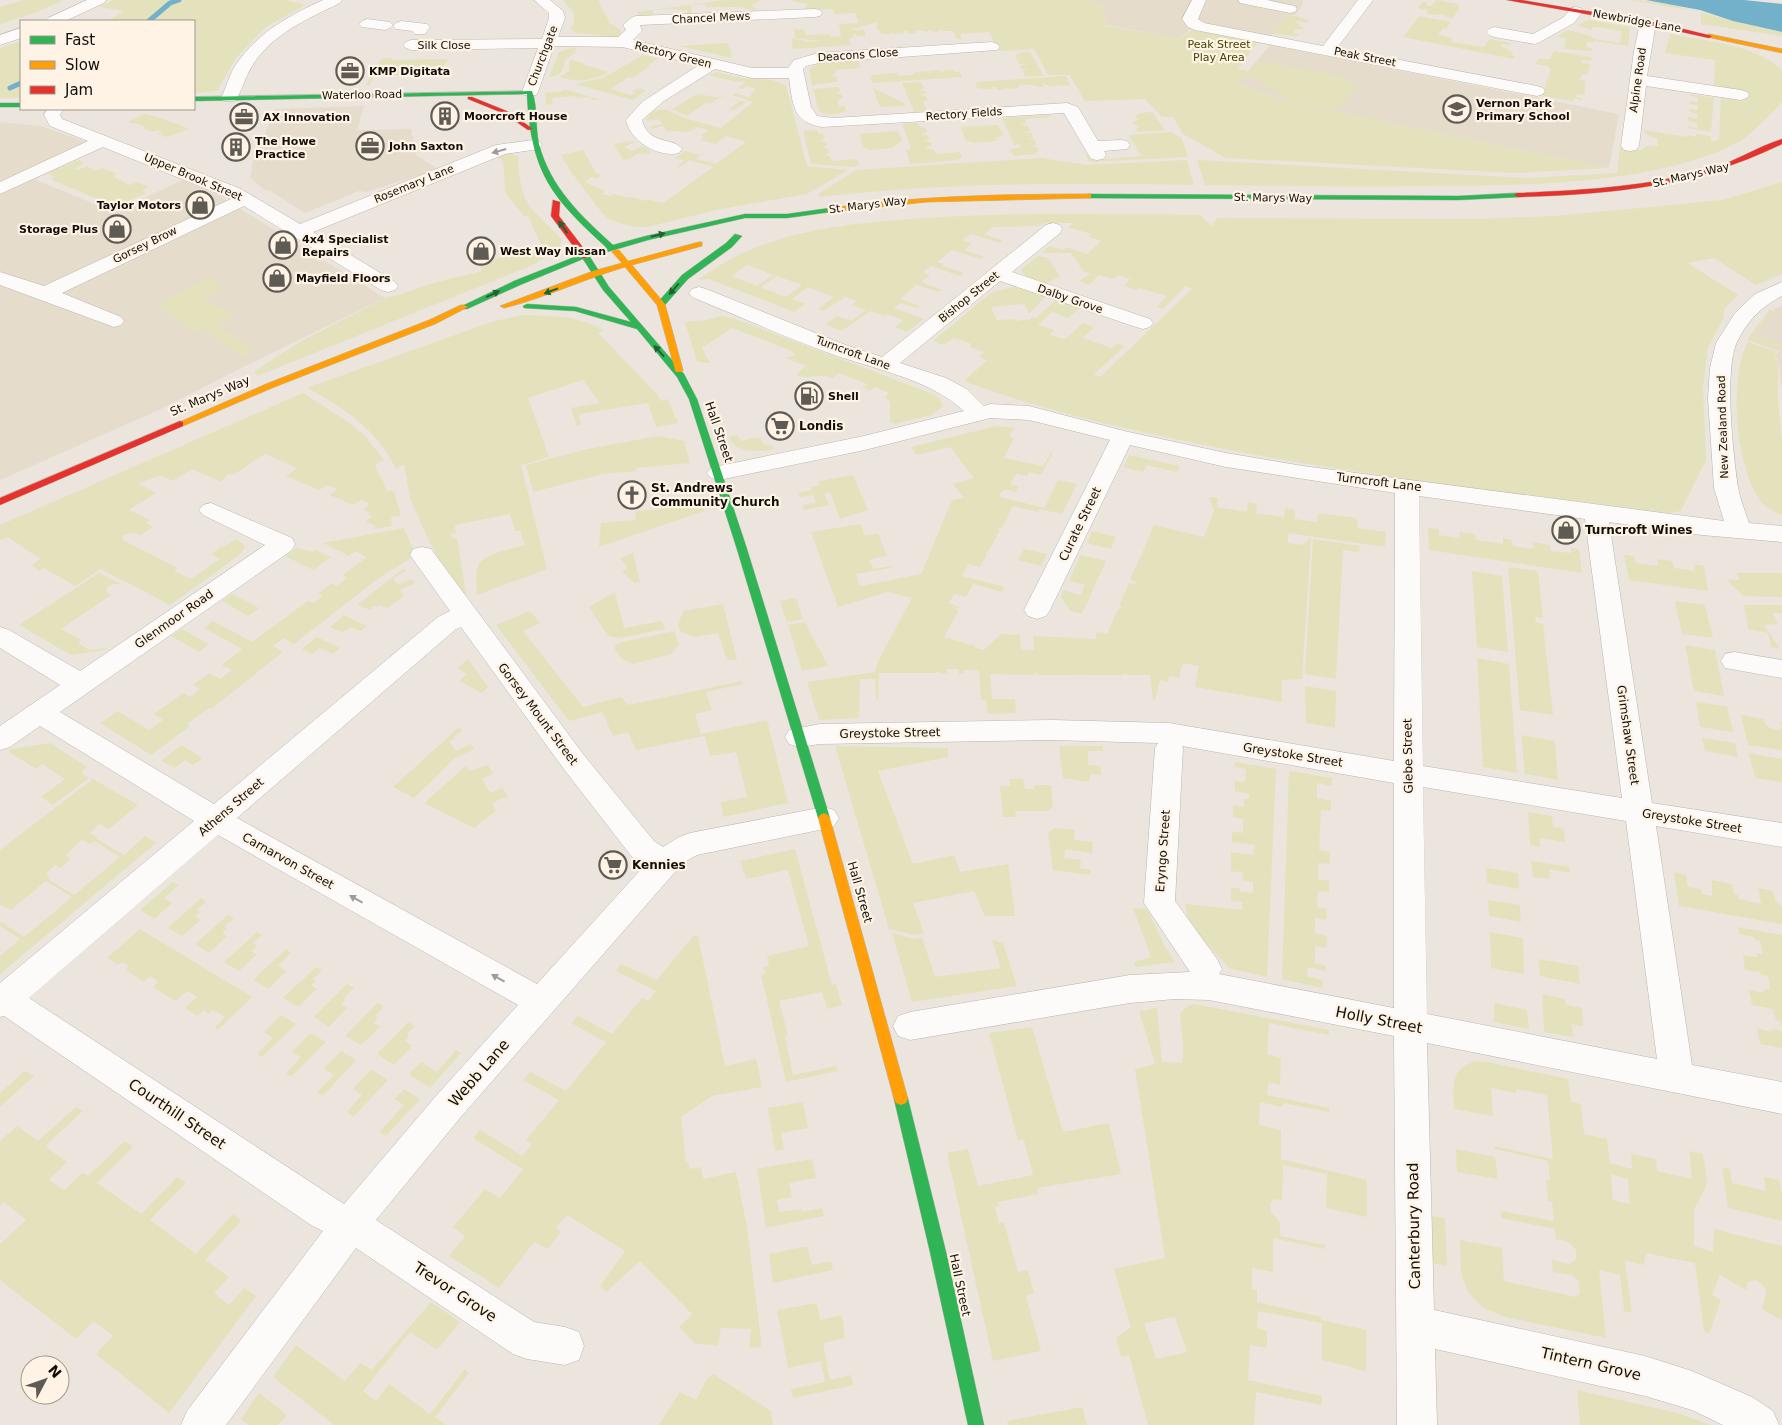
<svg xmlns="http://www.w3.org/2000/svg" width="1782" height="1425" font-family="'DejaVu Sans',sans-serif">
  <rect width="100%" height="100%" fill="#ebe5dd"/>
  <path fill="#e6dccc" d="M1081,0H1303L1302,6L1295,15L1288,14L1271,35L1210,24L1189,30L1180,39L1107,25L1102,11L1107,5Z
    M1270,45L1619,114L1609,168L1287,102L1238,83Z
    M364,106L357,130L411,129L416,155L438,169L367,192L359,191L305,213L269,190L266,191L250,178L253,162L275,109Z
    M0,122L41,126L103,148L41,176L36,180L114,212L183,180L221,197L385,298L231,373L159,410L0,480Z
    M1782,306V390L1778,361L1775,356L1779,351L1747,340L1776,308Z"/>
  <path fill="#e3e2bd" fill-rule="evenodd" d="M24,0H60L62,1L35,13L0,24V7Z
    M114,0H285L305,5L266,27L258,35L236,58L217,91L194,93V21H107L124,11L99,7Z
    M563,0H598L610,23L619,29L623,35L621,38L577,33L570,29L574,22V13Z
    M725,0H761L750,6L758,9L754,11L741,7H706L705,4L691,5L692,14H688L687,10H676L675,9L653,10V15L640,16L637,12Z
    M788,0H1081L1108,5L1102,11L1107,26L1181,39L1191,30L1258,42L1238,69L1248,71L1257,61L1349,78L1347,82L1357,84L1338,111L1294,103L1256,79L1244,76L1238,83L1287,102L1609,168L1515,173L1226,158L1183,134L1173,117H1162L1145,99L1085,101L1070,76L1074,75H1048L1034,49L999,51L989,32L960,34L962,39H957L953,31H943L942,29L939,30L940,31L932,32L931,30H928V32L916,30V33H908L907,31H903L904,33L895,34L891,32L892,34H882L877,29V22L849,30H864L866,36H857L856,34H853L854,37L849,38L851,45L793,49L791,38L812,42L821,41L795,38L794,30L804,29L806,35L829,34L830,37L841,36L839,24L859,23L855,13L835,14L833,9L802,10L808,4Z
    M1436,0L1459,4L1457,6L1460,7L1452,19L1443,15L1426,14L1428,10L1418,8L1423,2H1427L1426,5L1432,6Z
    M1628,0C1666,0 1697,12 1733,21C1749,25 1766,28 1782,32V36L1701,24V12Z
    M1288,14L1309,20L1307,23L1298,21L1296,23L1300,24L1299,26L1304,27L1302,29L1292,30L1295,31L1293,33L1299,34L1297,36L1271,34Z
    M1419,16C1430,18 1440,20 1451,22L1446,29L1443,28L1438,35L1453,38L1451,42L1484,47L1489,39L1511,43L1510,45L1503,44L1501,47L1509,49L1508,51L1512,52L1513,56L1516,57L1514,59L1403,37Z
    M1589,20L1630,27L1628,46L1594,41V43L1587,42L1586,47L1593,48L1592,51L1564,49L1566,39L1557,36L1568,30L1591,36L1594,39L1620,43L1622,31L1596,27H1592V30L1577,25Z
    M1670,34C1706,41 1754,44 1782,70V102C1776,109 1748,137 1741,141C1658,185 1528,185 1436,186C1359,187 1282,186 1205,185L1197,160L1527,178L1617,173L1620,147L1641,150L1647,146H1658V139L1647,135L1643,130L1687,137V135L1696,137V134L1711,136V141H1716L1719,139L1721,98L1744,101L1743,92L1723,89L1722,87L1714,86L1715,60L1665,53Z
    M21,41V98H0V48Z
    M725,43L729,45L732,58L679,46Z
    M576,47L575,53L564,61C564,71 560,76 549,77L559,52Z
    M1554,51L1592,57L1591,61L1581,60V63L1590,64L1588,75L1582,74L1580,80L1586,81L1584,95L1576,94V97L1582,98V100L1573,98V101L1542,96L1551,69L1548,66L1536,64L1538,59H1550Z
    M1030,52L1044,76L1025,77L1023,71L1028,69H1022L1020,66L1025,64H1019L1017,60L1023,59H1017L1015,56L1019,53Z
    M643,55L658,59L648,65L651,66L632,78L629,77L610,89L631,95L636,93L632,92L638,88L646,90L633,100L575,84L603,78Z
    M392,58V60L448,59L444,66L391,67L390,68L444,67L442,75L374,76L370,85H366L381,59Z
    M571,60L585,64L584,65L609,72C590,81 580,83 560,77L569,71V62Z
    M858,61L861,68L835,70V74L831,76H836L838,81L836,82L812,85L809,68L819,63Z
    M940,70L941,73L944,72L943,70H953L955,72H960L962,77L872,83L870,77H872V75L897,73L898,76L913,75L915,72L926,71L929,74V71Z
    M716,72L742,78L772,80L786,85L807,166L848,170L807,194L721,209L647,227H635L619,223L609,219L602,213L572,173L561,155L583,150L596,173L601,176L597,179L591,177L585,182L605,191L602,194L610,196L615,194L628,198L631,197L645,201L647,199L663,203L713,167L690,160L678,168L676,167L685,161L675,158L685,151L700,155L696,159L716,164L746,142L726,136L715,144L700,140L704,137L701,135L708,130L698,127C683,137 679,128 668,132L663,126L651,129L650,127L662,124L659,119L647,121V118L653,111L665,109L684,118L721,128L753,102L732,95L735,93L749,97L756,89L747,86L742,89L738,88L746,82L741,81L738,82L708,75Z
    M1066,76L1070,85L1062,86L1057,84V86H1049L1045,84H1043L1044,87H1036C1031,84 1024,84 1018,86L1019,88L1010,89L1005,87L1006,89L998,90L995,87H992L993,90L977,88L975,82Z
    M921,82L924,89L918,90L924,91L926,93L920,95L926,96L928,100L923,101L927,111L914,112L902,83Z
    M839,87L840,91L835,93L841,94L843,98L837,100L839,107L845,106L846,111C839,113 828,118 819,111L813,89Z
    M873,88L904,103L905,106L880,107Z
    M564,89L601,100H592L591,97L577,98L576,96L552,98L553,104L546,105L545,93L563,91Z
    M697,94L746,102L734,110L729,109L739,102L720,97L710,104L706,103L687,116L672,109Z
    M1690,94L1714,98L1711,132L1688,128V126L1697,128V123L1688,121V117L1697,119V114L1689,111V109L1697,110L1698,105L1689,104L1690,101L1698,102V97L1690,96Z
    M1152,112L1165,130L1138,132L1136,128L1141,126L1135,125L1132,122L1138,120L1135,116L1140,113Z
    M144,114L154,116L190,129L167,137L158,134L162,132L157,130L153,132L143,128L146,127C141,124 134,124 128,122Z
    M1049,115L1050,117L1025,119L1026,123L1020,125L1028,126L1030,130L1024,133L1031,132L1033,137L1028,140L1034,139L1037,144L1031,146L1037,147L1039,151L1035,153L1036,154L1014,156L1010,149L1021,147L1019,144L1014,145L1002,118Z
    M918,123L920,127L926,128L927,132L921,134L928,135L930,139L924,141L931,142L932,146L926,147V148L934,150L936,154L960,152L962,157L957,160L910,164L906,150L911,149L902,124Z
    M998,125L1004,135L996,138L995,141L973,143L965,140L961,127Z
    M817,130L818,133L823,134L825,139L820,141L826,142L827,146L821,147L828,149L829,153L824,155L830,156L832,161L857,159L859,165L853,167L811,164L803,131Z
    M898,131L902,141L892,148L870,150L863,147L860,134Z
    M1171,132L1182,138L1188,157L1089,162L1086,155L1089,154L1092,160L1141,156L1129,135Z
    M632,141L635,142L624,147L632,151L643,146L650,151V154L638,153L631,158L632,159L623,160L614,144Z
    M508,153L518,156C519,174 520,195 532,209C541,220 552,227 562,240L559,249L533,265L257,376L255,373L256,370L303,340L388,297L399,295L433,283L482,271L479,262L543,249L528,216H524L506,194L503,162L495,155Z
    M1041,158L1087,165L1187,160L1194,185C1069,183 945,182 820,197L818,194L856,170Z
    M79,160L84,162L82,163L83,164L74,169L78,170L87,166L94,171L102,168L117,174L113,176L129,185L137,182L149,187L142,191L146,193L116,207L50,179L55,177L48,173Z
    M1782,182V274L1756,285L1714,258L1688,263L1738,295L1724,309V317L1708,347L1703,387L1706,460L1681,511L1668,513C1504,491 1338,474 1175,439C1104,424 1032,407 964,381L987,360L979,357L984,352L970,347L972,344L954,338L944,345L933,341L992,292L1014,287L1046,296L1029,314L1024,304L991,307L997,320L1014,319L1016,321L1031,319V317L1036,318L1056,300L1080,308L1068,318L1052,312L1038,325L1054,330L1050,335L1065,339L1083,323L1094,327L1083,338L1112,348L1117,343L1125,346L1094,374L1100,377L1192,289L1186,286L1163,309L1157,307L1167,296L1139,288L1137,290L1124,286L1130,279L1118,275L1113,279L1099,275L1089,285L1079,281L1090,274L1083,271L1071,253H1042L1049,246L1063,250L1066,247L1087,254L1101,241L1089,237L1091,234L1068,227L1074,223H1045L1039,226L993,227L984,234L1003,241L1001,243L971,234L962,240L972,243L964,250L984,257L981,259L952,250L937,262L944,264L942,266L964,273L960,276L931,266L923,272L930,275L921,282L942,290L939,292L917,285L900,299L920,306L917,308L900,303L894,308L924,319L907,332L895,327L904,320L887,314L884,316L870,311L842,331L825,324L837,316L851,321L866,310L852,305L856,301L845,297L824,311L818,309L834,297L808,287L792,299L805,304L794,312L709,279L698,280C767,227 859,222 943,217C1029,212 1115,214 1201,215L1213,228L1212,225L1217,218L1474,219L1555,216L1723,200ZM747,265L773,275L757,286L732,276ZM777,276L802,285L786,297L761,287Z
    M1038,256L1048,258L1060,276L1046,284L1027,278L1021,270L1022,268Z
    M211,276L223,288L202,298L235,315L217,324L254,351L242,357L205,329L196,333L157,305Z
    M1770,309L1774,311L1762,324L1755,336L1782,345L1779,349L1751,340L1749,337Z
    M523,315C551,316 578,315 603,330L598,333L658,395L660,401L668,399L678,423L656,427L648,403L579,414L581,425L577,426L571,408L600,403L583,380L528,398L549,457L521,465L547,569L477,595C477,587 475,574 478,566C483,553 513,549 525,545L520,531H515L510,514L455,525L456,533L451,534L452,539L457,538L467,599L462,600L429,541L410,498L404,464L396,469C378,430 344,408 307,388L494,321Z
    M721,316L733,318L933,394L940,399L943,406L932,415L894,424L890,422V402L885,397L889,393L875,387L870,391L863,388L867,384L839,373L833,378C821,373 808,380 796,375L806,366L786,358L796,355L793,353L794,352L732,328L702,348L710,363L697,362L685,322L707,320Z
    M1748,342L1777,351L1774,357L1778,363V400L1782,441V515C1776,512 1770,510 1765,506C1735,475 1728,378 1748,342Z
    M303,393L348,422L365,436L384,460L375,465L387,490L394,491L401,516L391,517L392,526L373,529L376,526L365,522L372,516L368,515L370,513L363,509L370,504L361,500L353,505L330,495L337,489L327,485L319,490L286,476L297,468L265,454L233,475L229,473L221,482L192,469L173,481L160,475L138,484L156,493L129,510L150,520L146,523L153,527L140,535C133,532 130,532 123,536V540L178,568L174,571L191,579L220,559L211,554L222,546L224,547L236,539L245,546L242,552L238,556L170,605L101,569L75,586L44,568L39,571L32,565L40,559L8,537L0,540V525Z
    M996,426L1014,428L1009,436L1014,438L1004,458L1043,466L1051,453H1053L1041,475L1029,472L1027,476L1016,474L1010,484L1019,487L1016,492C1008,490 1004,487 999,495L1001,497L1044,508L1058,480L1077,484L1062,514L1039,509L1038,512L1013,506L1002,528H997L1000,530L988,552H985L987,554L980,567L968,564L962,576L1005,587L1002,592L973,584L966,597L954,594L949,603L960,607L955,609L959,610L944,637L975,646V648L984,650L1001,634L1020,635L1021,650H1034L1033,636L1095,639L1097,632L1107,634L1118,609L1122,608L1119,606L1129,583L1135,584L1136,582L1130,580L1140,557H1144L1141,556L1154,525L1204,537L1214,511L1209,497L1218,498L1217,507L1247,512L1248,502L1257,504L1256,513L1284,517L1285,508L1295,510V519L1317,522L1318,513L1357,518L1358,528L1386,532L1385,547L1288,533V543L1301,545L1311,538L1302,679L1282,680V702L1195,687L1199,666L1183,663L1179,678L1169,676L1168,682L1160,680L1155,700H1153L1150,675H1128L1125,673L1123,675H1082L1080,673L1078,675H1039L1037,672L1034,675L990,674L992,699H1015L1016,713L988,714L986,700H981L979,670H964V673L959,674L958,669H947V674L940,673L938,671L936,673H879L878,700L876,699L875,679H860L859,718L819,720L807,682L875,672L877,663L912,598L888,592L838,607L811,532L860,524L865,536L878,533L887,556L869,560L874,569L891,566V568L856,574L860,586L921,574L952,500L964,498L953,484L974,478L950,447L917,455L911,447Z
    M737,435L741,441L759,437L764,444L772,446L774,449C759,452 735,454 729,437Z
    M658,436L684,441L690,463L636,468V471L603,474L533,492L526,465L587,449Z
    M1129,455L1179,466L1177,472L1147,465L1143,472L1123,467Z
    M853,475L868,510L840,519L830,492L824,494L829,505L804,510L802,505L816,503L813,495L800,497L797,493L812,490L811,487L820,485L819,481Z
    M702,499L704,511L599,547L601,523L635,520L636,511L663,509V501Z
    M404,528L416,555L379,578L294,644L283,638L273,646L283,652L211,709L209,708L187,724L190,726L151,755L100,723L118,711L149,730L163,720L154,714L183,693L190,697L200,689L193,685L209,673L220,679L232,670L222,665L242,649L204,628L213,621L252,642L308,601L314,603L323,596L318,594L332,583L337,586L347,578L343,575L367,557L355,551L349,556L323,543Z
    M1428,528L1439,529V535L1459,538L1460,532L1475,534L1476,540L1503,544V538L1512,540L1513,546L1533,549V542L1550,545L1551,551L1571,553V548L1579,549L1582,573L1429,550Z
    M1092,531L1116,537L1111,549L1087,543Z
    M1313,539L1360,546L1359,552L1343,550L1336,679L1305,674Z
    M297,548L313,552L316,550L331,557L313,570L285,556Z
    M1024,549L1047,554L1041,566L1018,560Z
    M633,553L640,582L634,583L622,571L628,569L620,558Z
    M1080,555L1106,561L1082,614L1070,611L1061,597L1063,590L1081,595L1085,585L1069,581Z
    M1624,555L1634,556L1636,563L1658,566L1657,559L1672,561L1674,568L1695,571L1694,564L1704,566L1708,591L1629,580Z
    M1508,567L1538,571L1543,618L1535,617L1536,622L1543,624L1553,715L1520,710Z
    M404,568L406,571L393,578L398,585L411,579L415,583L400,590L404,596L388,608L380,605L377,607L374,606L370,610L357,605Z
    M1472,571L1502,576L1508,652L1477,647Z
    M99,573L121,584H113L107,588V592L111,595L61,629L81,640L78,643L90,650L107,648L104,650L71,655L19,625Z
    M1736,573H1782V597L1743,596L1726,579L1740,580Z
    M615,592L624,628L662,621L665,629L620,638L608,636L589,607Z
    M232,594L259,608L248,616L222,601Z
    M796,598L803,619L787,622L780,601Z
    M1675,601L1705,605L1713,638L1682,634Z
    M723,604L737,660H727L718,633L694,637L681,632L678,625L683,611Z
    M1744,605H1782V613H1772L1778,624L1764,625L1780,649L1771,647L1768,633L1748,629Z
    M530,611L540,623L523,631L583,707L621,697L628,705L742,681L743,684L706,692L712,710L695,714L701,734L767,720L788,803L723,817L721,802L747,797L736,752L710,756L705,736L636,750L628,732L613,736L602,712L569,721L496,625Z
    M344,615L367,626L361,631L352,627L342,632L330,627Z
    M805,622L828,666L802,671L788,625Z
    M182,629L209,644L199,652L171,636Z
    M674,631L679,645L671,654L633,664L622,659L614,648L618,643Z
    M317,637L340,648L333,654L320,648L312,654L302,649Z
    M1685,645L1715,650L1724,696L1694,691Z
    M1477,658L1509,664L1517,773L1483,767Z
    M468,659L488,687L482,693L459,681L467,674L457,668Z
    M1305,686L1336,691L1335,728L1306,723Z
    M1696,702L1727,706L1733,732L1700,727Z
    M1741,715L1763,719C1766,728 1771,728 1779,730L1782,727L1780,722H1782V750L1748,745Z
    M459,727L462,731L456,734L454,739L449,741L456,751L471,744L474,749L455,758L414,798L393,787Z
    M1521,735L1555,741L1558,780L1525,774Z
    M1702,738L1735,743L1738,757L1705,751Z
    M50,743L87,767L81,773L89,778L53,805L41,797L65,779L42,764L36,769L8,751L11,749Z
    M181,745L203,758L193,765L185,760L175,768L161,761Z
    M835,746L948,748V757L878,771L913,864L954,855L960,872L1008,864L1015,916H985L974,891L913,903L924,933L914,935L889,929Z
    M1059,746H1103V751H1088V765L1101,766V775L1091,774L1089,782L1063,778Z
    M1749,753L1782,759V782L1755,778Z
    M1235,762L1276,769L1267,977L1229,968L1198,935L1188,919L1185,904L1242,910V902L1231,901V887L1240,889V892L1253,893V882L1242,880L1243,873L1231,871V852L1253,855L1255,845L1232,842V832L1243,833V819L1233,817V805L1244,807V799H1249V794L1235,791V781L1245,782L1246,769L1235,767Z
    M488,765L493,774L482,779L490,793L502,788L508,796L492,803L496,811L474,828L424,803L466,766L469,771Z
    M1289,771L1332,778V786L1317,783V798L1331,801V811L1321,810L1319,850L1330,852V864L1318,863V879L1329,881V892L1318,891L1317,907L1327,909L1326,920L1315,918V933L1327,936L1326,948L1315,946V963L1326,966V971L1308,967L1307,976L1323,980L1322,988L1282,979Z
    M93,779L138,805L109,829L100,824L90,833L98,837L97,839L124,855L145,836L156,843L0,974V956L20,939L0,926V921L24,937L72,897L46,881L11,910L2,905L0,906V850ZM82,840L90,844L94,841L120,857L74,895L48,879L50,877L45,874L55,865L60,868L71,859L65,855Z
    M1010,779H1023L1025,789H1034V785H1051L1053,807L1048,811H1015L1016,817H1003L1000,786H1010Z
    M1528,812L1552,816L1553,827L1564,829L1565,842L1540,838V847L1530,845Z
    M1054,828L1075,830L1074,840L1093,842L1092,853L1065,849L1064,858L1081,860L1080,868L1091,870L1090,875L1053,870L1048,833Z
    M795,849L832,985L836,984L842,1005L827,1009L822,992L779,1001L788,1035L785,1036L793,1075L836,1066L838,1071L786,1082L761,975L766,973L763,968L769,966L767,956L809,946L788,870L746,879L740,861Z
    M1531,861L1569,867L1570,873L1549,869L1550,879L1533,877Z
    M1486,868L1518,873L1519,889L1487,883Z
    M1674,872L1686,875L1688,887L1701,889L1702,894L1712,896V880L1732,884L1734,894L1738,895L1739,899L1761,904L1758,888L1773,891L1776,902L1782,907V924L1679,906Z
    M173,882L179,885L164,898L172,903L154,919L140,910Z
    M201,898L206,902L197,910L200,912L195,917L201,920L182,936L168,928Z
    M1488,900L1520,905L1521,922L1489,916Z
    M1133,908L1147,909L1165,946L1175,962L1136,967L1134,962L1151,957Z
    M228,915L234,918L225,926L227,929L222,933L227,936L209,953L195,944Z
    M1738,927L1782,935V1029L1780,1021L1776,1020L1773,1009L1752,1005L1749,990L1763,993L1764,989H1770L1768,976L1761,975L1760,972L1745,970L1743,955L1757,957V953L1763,955L1760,941L1754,939V937L1739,934Z
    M140,929L252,997L218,1030L215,1027L225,1017L213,1010L209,1014L204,1010L197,1016L185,1008L197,997L187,991L175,1001L153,987L159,982L150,976L144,982L125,970L129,966L122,962L118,965L107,958Z
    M257,932L262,935L253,943L257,946L252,951L257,954L239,971L224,962Z
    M1490,932L1523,938L1524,974L1491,968Z
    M892,933L914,939L922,937L935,977L1001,968L992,940L1003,943L1017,986L912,1002Z
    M693,936H698L725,1066L756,1059L762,1087L712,1096L681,1117L686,1162L688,1161L690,1169L701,1167L703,1179L736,1172L747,1227L762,1348L749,1347L751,1329L721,1328L718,1346L694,1343L679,1327L692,1314L640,1261L606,1292L600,1286L625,1251L567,1215L556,1228L561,1232L548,1249L534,1242L499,1288L449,1256L465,1236L453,1227L485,1189L500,1198L523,1169L473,1138L480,1130L522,1156L532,1144L526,1140L559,1100L523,1080L530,1072L566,1091L606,1042L571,1023L578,1016L612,1034L642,998L648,1001L656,991L616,971L621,964L657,980Z
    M286,949L291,953L278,966L287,971L268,989L253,980Z
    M1538,959L1578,966L1580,984L1540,976Z
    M316,967L322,970L313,979L316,981L311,985L317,989L298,1007L283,998Z
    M347,984L354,988L344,998L345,1000L341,1004L347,1008L329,1027L314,1017Z
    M1542,994L1565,999L1566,1005L1582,1008L1583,1027L1572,1024L1573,1037L1544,1032Z
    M377,1003L384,1006L375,1016L378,1018L373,1023L380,1027L361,1045L345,1036Z
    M1494,1003L1527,1010L1529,1029L1494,1022Z
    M1195,1004L1329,1030V1035L1269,1023L1267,1054L1281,1058L1280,1085L1268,1083L1267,1095L1329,1108V1112L1283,1103L1282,1107L1260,1102L1259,1125L1281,1130V1159L1367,1180V1217L1326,1208L1327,1174L1283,1165L1282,1200L1274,1199L1270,1204L1271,1212L1280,1222V1236L1325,1245V1249L1273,1238V1272L1252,1268V1289L1257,1290V1302L1322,1317V1320L1366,1330V1371L1322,1360V1323L1258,1311L1257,1328L1267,1331V1348L1250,1345L1248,1380L1322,1396V1405L1256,1392L1254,1425H1148L1129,1355L1121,1357L1116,1338L1131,1327L1114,1269L1165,1258L1135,1069L1155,1064L1139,1011L1157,1008L1162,1062L1182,1063C1185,1047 1181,1030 1180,1013L1188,1006ZM1175,1317L1187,1352L1156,1359L1144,1323Z
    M281,1015L296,1024L262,1057L257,1054L273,1038L264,1032Z
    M408,1022L415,1026L407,1034L409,1036L405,1041L412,1046L394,1065L377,1054Z
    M1032,1027L1063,1132L1109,1123L1121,1174L1037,1188L1039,1194L998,1202L999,1206L995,1207L999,1223L1004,1222L1018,1272L1028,1270L1034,1293L1026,1296L1041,1351L993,1361L947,1153L968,1149L978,1186L1033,1175L1024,1140H1018L989,1033Z
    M1757,1028L1772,1032V1029L1782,1031V1048L1760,1044Z
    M310,1033L326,1042L291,1077L286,1073L301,1057L292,1052Z
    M456,1050L461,1053L430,1088L409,1074L421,1062L437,1072Z
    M341,1051L356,1060L323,1096L317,1092L334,1075L324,1069Z
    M1477,1061L1487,1062L1568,1079L1571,1102L1581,1104L1584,1134L1607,1139L1610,1163L1632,1169L1631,1154L1656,1159L1657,1171L1692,1179L1689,1151L1703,1154L1707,1182L1706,1187L1694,1209V1246L1713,1252L1714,1229L1782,1246V1320L1762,1309C1766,1294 1771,1289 1755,1280L1748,1282L1746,1290L1720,1275L1712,1295L1721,1300L1709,1334L1704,1331L1695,1263L1646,1253L1644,1265L1625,1261L1632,1313L1624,1311L1620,1275L1599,1270L1606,1338L1505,1317L1483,1308L1468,1292L1461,1272L1460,1240L1502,1248L1504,1281L1576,1297L1580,1293L1578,1280L1572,1275L1553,1272L1552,1260L1570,1264L1576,1259V1250L1567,1241L1556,1239L1555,1229L1501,1218V1211L1554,1221L1552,1202L1548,1201L1546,1180H1550L1548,1161L1495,1149L1494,1146L1553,1159L1547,1095L1516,1089V1093L1491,1088L1493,1116L1454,1109C1453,1085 1450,1068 1477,1061ZM1611,1174L1628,1179L1630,1204L1613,1200Z
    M371,1069L388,1080L353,1117L347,1112L362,1095L353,1089Z
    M25,1071L34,1076L0,1107V1093Z
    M404,1089L420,1099L386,1136L379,1132L404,1105L394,1099Z
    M803,1102L808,1128L781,1133L784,1149L775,1151L768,1108Z
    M76,1107L83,1111L45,1146L67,1162L49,1180L64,1190L82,1173L88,1176L125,1141L133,1147L97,1183L141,1214L177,1177L186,1183L150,1220L196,1254L233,1214L241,1221L205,1260L229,1277L214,1293L229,1305L244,1288L256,1296L169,1413L96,1354L113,1336L94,1321L76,1339L0,1280V1244L26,1220L4,1202L0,1206V1141L17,1126L38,1141Z
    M1456,1149L1495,1157L1498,1179L1457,1172Z
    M812,1159L816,1178L789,1183L792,1197L777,1200L779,1212L801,1209L802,1212L822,1208L824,1216L766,1228L757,1169Z
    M1722,1167L1730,1169L1732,1183L1766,1191L1764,1177L1779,1180L1782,1194V1221L1728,1208Z
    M1432,1216L1445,1218L1447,1266L1433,1263Z
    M807,1246L812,1265L831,1261L833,1270L773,1283L769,1254Z
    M431,1302L460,1322L437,1350L410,1332L363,1391L376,1401L389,1384L430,1414L465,1369L469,1373L435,1417L446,1425H334L273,1377L296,1345L345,1381L360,1363L372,1370Z
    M817,1303L820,1320L842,1315L845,1338L823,1343L830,1380L851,1375L854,1385L793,1398L791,1389L825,1382L821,1361L788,1368L777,1310Z
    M713,1374L771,1411L773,1425H659L680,1392L696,1400L707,1379Z
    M1577,1390L1677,1413L1711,1425H1580Z
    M259,1393L287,1415L278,1425H249L241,1419Z
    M1082,1407L1087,1425H1008L1007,1421Z"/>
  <path fill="#73b0c9" d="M1646,0H1744L1782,4V32L1733,21L1700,10Z"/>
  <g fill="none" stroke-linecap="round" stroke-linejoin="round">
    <path stroke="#73b0c9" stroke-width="5" d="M149,21L170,3L179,0
      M10,88L21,83"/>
    <g stroke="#bab5ae" stroke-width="1">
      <path id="street" d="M87,0H106L104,3L65,21H45L48,18Z
        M323,0H342L340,3C307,19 272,34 252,66C245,77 242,91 235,101H223L221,98C226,88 229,76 235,66C257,33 288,16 323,0Z
        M534,0H550L563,11L565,18L558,37H618L626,30L623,25L631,18L636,16L815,9L820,10L822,13L820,16L815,17L640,25L642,31L633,40L752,68H788L794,60L818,53L992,42L997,44L1000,47L997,50L819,63L806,66L803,69L811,107L817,116L834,118L1067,103L1078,107L1098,141L1121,140L1127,141L1130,145L1127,149L1104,151L1106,155L1103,159L1097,160L1091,159L1064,113L822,127C792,122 793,104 789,78H752L715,69L664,101L642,120C649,146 672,136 682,149L679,153C658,158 630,141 626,120L642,102L699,65L622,47L554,46L538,92L536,95H524L522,92L538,48L411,50L406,48L403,45L406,42L411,40L542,39L549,18V13Z
        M1192,0H1206L1198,19L1204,23L1323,46L1358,0H1373L1337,48L1537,86L1543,88L1545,91L1543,94L1537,96L1195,30L1188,27L1182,19Z
        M1238,0H1267L1295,6L1297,9L1295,12L1290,13L1240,3Z
        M1576,7L1581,8L1583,11L1574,23L1540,42L1535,44L1494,37L1489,35L1486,32L1489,29L1494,27L1533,34L1564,17L1571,8Z
        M1648,18L1653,20L1656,23L1647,76L1741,90L1747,92L1749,95L1747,98L1741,100L1646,86L1639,146L1636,150L1630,151L1624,150L1621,146L1634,51L1640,23L1643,20Z
        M367,19L390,22L393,25L390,28L385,30L362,27L359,24L362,21Z
        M401,21L427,24L430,27L425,34H415L412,31L396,29L393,26L396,23Z
        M21,28V38L0,45V35Z
        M47,109H63L60,115L62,119L241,189L300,224L496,145L533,140L539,141L542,145L539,149L505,154L313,232L395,282L398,286L395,290L388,292L381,290L244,206L62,293L121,317L124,321L121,325L114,327L0,285V272L44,286L231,199L103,147L0,194V182L88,141L50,126L44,115Z
        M1053,223L1060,225L1062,229L1060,233L1012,272L1150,319L1153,323L1150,327L1143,329L1136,327L1000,281L900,363L946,378L967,389L984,406L990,404L1029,406L1124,431L1226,453L1303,466L1724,521L1714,488L1708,398L1710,368L1716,343L1735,313L1755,294L1782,282V296C1762,306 1747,321 1737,342C1724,369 1733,455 1738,487C1740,499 1745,511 1749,523L1782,526V542L1702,535L1609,522L1652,803L1782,823V847L1656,826L1692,1065L1782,1082V1114L1427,1043L1434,1310L1645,1356L1692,1371L1752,1397L1773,1411L1779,1425H1723L1692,1410L1645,1396L1435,1349L1437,1425H1397L1394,1036L1209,1000L1175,999L1130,1003L910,1040L898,1036L893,1026L898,1016L910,1012L1130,975L1190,972L1144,903L1155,748L1158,743L1052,740L820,744L799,747L789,744L785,737L789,730L820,724L1052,720L1169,723L1394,761L1395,493L1226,467L1130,445L1050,610L1046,616L1037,619L1028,616L1024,610L1110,440L1029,420L990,418L865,450L719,480L711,478L707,473L711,468L719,466L864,436L964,411C930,379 873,369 829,353C783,336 738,316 692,297L689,293L692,289L699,287L706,289L843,344L882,357L1046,225ZM1419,496L1585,519L1622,798L1423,766ZM1182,746L1394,783V1008L1219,974L1222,969L1217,959L1175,901L1183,748ZM1423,787L1626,821L1657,1059L1427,1014Z
        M211,503L292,538L295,544L292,550L60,712L214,804L438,617L450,611L410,555L413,549L422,547L431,549L583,754L654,841L663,847L679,837L690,833L824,807L834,810L839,818L834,826L824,829L697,855L688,860L675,872L460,1118L376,1220L534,1322L565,1327L579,1332L584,1346L579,1360L565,1365L527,1359L513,1354L356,1248L226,1425H181L187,1411L323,1231L311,1225L4,1016L0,1017V983L194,821L40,726L10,747L0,750V726L60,685L0,648V627L9,630L80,671L265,545L203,515L199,510L203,505ZM461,627L563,768L632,857L644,866L537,984L237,818L456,629ZM218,835L518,1005L436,1096L344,1204L29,998Z
        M1734,652L1782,660V678L1725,668L1721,661L1725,654Z"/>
    </g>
    <g stroke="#bab5ae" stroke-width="1">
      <path id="fast" d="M532,91C538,107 535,127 539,144C550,187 581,216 613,245L646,236L745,214H787L830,208L834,210L830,212L787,218H745L648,240L590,257L609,287L684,374L697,399L746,546L830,818L828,821H820L818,818L736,546L689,399L677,377L637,329L575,311L524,308L523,306L527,304L576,307L631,322L603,290L583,259L520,285L467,309H464L460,307L514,281L582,254L606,247C550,196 531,172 527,94L194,101V97Z
        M0,103H21V107H0Z
        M1518,193L1522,195L1521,197L1458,200L1088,198L1084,196L1088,194L1458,196Z
        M735,234L742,236L732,247L688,279L664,306H658V302L682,275L726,243Z
        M901,1093L906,1095L908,1099L946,1252L984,1425H968L930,1252L894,1099L896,1095Z"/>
    </g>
    <g stroke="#bab5ae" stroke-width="1">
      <path id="slow" d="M1709,34L1782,49V53L1707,37V35Z
        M1088,194H1091V198L927,202L830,212L826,210L830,208C916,196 1002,194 1088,194Z
        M699,242H702V246L632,265L665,304L683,370L682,372H676L675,370L657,305L625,267C584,279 545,298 504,308L500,306L593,271L622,263L612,252L613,250H619L628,261Z
        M461,305H464L468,307L435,324L272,388L183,426H177L175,424L266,384L429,320Z
        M824,813L828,815L830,818L908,1099L906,1103L901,1105L896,1103L894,1099L818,818L820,815Z"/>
    </g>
    <g stroke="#bab5ae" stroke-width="1">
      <path id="jam" d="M1507,0H1521L1659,23L1712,36L1709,38L1659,27Z
        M468,97H472L509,112L533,129L528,130L505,114L468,99Z
        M1782,139V144C1693,187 1615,194 1518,197L1514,195L1518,193C1584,190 1651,187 1715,167C1738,160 1759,146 1782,139Z
        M553,200L560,202L559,216L588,254V258H582L551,216Z
        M180,421L183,422V426L0,505V498Z"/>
    </g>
    <use href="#street" fill="#fcfbfa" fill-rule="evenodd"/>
    <use href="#fast" fill="#30b455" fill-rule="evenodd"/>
    <use href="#slow" fill="#ff9f0a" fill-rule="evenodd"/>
    <use href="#jam" fill="#e5322d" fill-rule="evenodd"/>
  </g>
  <defs><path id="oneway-solid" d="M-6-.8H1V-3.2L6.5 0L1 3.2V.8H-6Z" transform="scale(1.25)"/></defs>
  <g fill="#9e9d9a">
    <use href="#oneway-solid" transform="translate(499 151) rotate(164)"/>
    <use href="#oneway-solid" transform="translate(356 899) rotate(-151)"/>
    <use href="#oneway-solid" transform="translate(498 978) rotate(-151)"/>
  </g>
  <g fill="#216230">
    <use href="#oneway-solid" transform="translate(563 227) rotate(-126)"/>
    <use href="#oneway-solid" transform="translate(658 235) rotate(-14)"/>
    <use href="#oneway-solid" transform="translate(674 289) rotate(131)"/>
    <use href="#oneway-solid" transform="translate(551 291) rotate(159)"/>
    <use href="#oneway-solid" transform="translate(493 294) rotate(-25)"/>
    <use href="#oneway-solid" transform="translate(659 351) rotate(-132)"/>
  </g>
  <defs>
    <g id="office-ring" transform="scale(1.4375)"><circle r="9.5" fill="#fef3e4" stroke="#5e5a54" stroke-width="1.5"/><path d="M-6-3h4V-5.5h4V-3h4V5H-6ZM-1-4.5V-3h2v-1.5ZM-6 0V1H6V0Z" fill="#5e5a54"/></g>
    <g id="school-ring" transform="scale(1.4375)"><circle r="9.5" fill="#fef3e4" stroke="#5e5a54" stroke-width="1.5"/><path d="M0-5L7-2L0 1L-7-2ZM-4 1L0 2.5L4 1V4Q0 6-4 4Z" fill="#5e5a54"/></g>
    <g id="building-ring" transform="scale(1.4375)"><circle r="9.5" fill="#fef3e4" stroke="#5e5a54" stroke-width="1.5"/><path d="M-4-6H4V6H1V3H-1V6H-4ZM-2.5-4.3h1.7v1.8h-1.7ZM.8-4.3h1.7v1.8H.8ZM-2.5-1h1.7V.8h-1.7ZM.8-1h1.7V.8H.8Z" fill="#5e5a54"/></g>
    <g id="shop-ring" transform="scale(1.4375)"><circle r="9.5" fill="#fef3e4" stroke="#5e5a54" stroke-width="1.5"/><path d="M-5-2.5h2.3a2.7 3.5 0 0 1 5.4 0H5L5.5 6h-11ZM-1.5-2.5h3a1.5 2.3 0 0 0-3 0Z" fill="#5e5a54"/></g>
    <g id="fuel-ring" transform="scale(1.4375)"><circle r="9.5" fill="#fef3e4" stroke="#5e5a54" stroke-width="1.5"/><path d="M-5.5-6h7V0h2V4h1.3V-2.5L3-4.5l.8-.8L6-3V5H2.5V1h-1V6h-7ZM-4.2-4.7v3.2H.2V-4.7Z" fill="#5e5a54"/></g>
    <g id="supermarket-ring" transform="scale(1.4375)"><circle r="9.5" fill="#fef3e4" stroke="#5e5a54" stroke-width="1.5"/><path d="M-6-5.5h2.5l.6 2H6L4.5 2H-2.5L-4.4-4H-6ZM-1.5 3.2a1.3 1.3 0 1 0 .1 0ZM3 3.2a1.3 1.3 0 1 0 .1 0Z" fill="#5e5a54"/></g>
    <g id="church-ring" transform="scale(1.4375)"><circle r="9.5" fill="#fef3e4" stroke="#5e5a54" stroke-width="1.5"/><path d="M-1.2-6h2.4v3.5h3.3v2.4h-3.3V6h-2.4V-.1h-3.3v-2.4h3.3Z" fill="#5e5a54"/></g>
  </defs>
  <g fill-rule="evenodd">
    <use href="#office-ring" x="350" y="71"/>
    <use href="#school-ring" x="1457" y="109"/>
    <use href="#building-ring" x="445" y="116"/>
    <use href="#office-ring" x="244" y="117"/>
    <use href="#office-ring" x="370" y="146"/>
    <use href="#building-ring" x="236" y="147"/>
    <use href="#shop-ring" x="200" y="205"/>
    <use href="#shop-ring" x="117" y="229"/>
    <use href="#shop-ring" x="283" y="245"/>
    <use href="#shop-ring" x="481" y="251"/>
    <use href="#shop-ring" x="277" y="278"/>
    <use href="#fuel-ring" x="809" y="396"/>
    <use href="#supermarket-ring" x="780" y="426"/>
    <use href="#church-ring" x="632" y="495"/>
    <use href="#shop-ring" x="1566" y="530"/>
    <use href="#supermarket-ring" x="613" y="865"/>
  </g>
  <g text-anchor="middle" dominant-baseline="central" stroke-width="4.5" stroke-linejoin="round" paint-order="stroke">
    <g font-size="11" fill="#120f0a" stroke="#fef3e4">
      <text transform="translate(711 18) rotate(-3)">Chancel Mews</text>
      <text transform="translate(1637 21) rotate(10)">Newbridge Lane</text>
      <text x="444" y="45">Silk Close</text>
      <text transform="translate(673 55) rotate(14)">Rectory Green</text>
      <text transform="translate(858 55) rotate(-4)">Deacons Close</text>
      <text transform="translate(543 56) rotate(-69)">Churchgate</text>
      <text transform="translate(1365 57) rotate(11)">Peak Street</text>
      <text transform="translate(1638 80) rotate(-82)">Alpine Road</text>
      <text transform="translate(362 95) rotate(-1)">Waterloo Road</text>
      <text transform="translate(964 114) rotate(-4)">Rectory Fields</text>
      <text transform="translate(1691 175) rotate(-13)">St. Marys Way</text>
      <text transform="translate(193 177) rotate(23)">Upper Brook Street</text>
      <text transform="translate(414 184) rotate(-22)">Rosemary Lane</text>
      <text transform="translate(1273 198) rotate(1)">St. Marys Way</text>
      <text transform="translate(868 205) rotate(-7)">St. Marys Way</text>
      <text transform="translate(145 245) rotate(-26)">Gorsey Brow</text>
      <text transform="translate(969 297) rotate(-39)">Bishop Street</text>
      <text transform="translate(1070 299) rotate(19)">Dalby Grove</text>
      <text transform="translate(853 353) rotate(20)">Turncroft Lane</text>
      <text transform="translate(1723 427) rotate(-92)">New Zealand Road</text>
    </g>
    <g font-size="11" fill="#444504" stroke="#fef3e4">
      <text x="1219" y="44">Peak Street<tspan x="1219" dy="13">Play Area</tspan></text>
    </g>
    <g font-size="11" font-weight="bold" fill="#120f0a" stroke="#fef3e4" text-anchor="start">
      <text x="369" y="71">KMP Digitata</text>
      <text x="1476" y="103">Vernon Park<tspan x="1476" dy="13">Primary School</tspan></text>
      <text x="464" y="116">Moorcroft House</text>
      <text x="263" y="117">AX Innovation</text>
      <text x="255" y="141">The Howe<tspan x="255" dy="13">Practice</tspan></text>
      <text x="389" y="146">John Saxton</text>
      <text x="181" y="205" text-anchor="end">Taylor Motors</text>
      <text x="98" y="229" text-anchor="end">Storage Plus</text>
      <text x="302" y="239">4x4 Specialist<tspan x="302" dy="13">Repairs</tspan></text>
      <text x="500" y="251">West Way Nissan</text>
      <text x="296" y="278">Mayfield Floors</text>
      <text x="828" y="396">Shell</text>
    </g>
    <g font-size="12" fill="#120f0a" stroke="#fef3e4">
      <text transform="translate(210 396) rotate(-23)">St. Marys Way</text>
      <text transform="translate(719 432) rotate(71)">Hall Street</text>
      <text transform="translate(1379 482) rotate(7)">Turncroft Lane</text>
      <text transform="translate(1080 524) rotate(-64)">Curate Street</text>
      <text transform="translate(174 619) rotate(-35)">Glenmoor Road</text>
      <text transform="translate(538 714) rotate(53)">Gorsey Mount Street</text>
      <text transform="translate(890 733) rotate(-1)">Greystoke Street</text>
      <text transform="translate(1628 735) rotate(82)">Grimshaw Street</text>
      <text transform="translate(1293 755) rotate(9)">Greystoke Street</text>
      <text transform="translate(1408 756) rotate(-91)">Glebe Street</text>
      <text transform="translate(231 807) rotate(-41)">Athens Street</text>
      <text transform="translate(1692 821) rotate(9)">Greystoke Street</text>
      <text transform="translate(1163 851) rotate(-86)">Eryngo Street</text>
      <text transform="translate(288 861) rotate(29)">Carnarvon Street</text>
      <text transform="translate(860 892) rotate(74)">Hall Street</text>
      <text transform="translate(960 1285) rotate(78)">Hall Street</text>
    </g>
    <g font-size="12" font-weight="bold" fill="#120f0a" stroke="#fef3e4" text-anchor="start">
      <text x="799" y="426">Londis</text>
      <text x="651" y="488">St. Andrews<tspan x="651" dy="14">Community Church</tspan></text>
      <text x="1585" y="530">Turncroft Wines</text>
      <text x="632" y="865">Kennies</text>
    </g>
    <g font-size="15" fill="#120f0a" stroke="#fef3e4">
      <text transform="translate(1379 1020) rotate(11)">Holly Street</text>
      <text transform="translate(479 1073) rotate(-49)">Webb Lane</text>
      <text transform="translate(177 1114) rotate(34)">Courthill Street</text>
      <text transform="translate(1414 1226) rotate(-91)">Canterbury Road</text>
      <text transform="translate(455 1292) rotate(33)">Trevor Grove</text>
      <text transform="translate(1591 1364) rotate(13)">Tintern Grove</text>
    </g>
  </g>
  <rect x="20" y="20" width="175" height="90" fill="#fef3e4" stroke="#a0988d"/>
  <rect x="30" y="36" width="25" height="8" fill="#30b455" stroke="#a0988d"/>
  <text x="65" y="45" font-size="15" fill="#120f0a">Fast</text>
  <rect x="30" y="61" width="25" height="8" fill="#ff9f0a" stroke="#a0988d"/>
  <text x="65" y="70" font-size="15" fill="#120f0a">Slow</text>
  <rect x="30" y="86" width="25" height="8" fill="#e5322d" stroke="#a0988d"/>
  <text x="65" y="95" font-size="15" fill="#120f0a">Jam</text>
  <g transform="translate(45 1380) rotate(49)"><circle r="24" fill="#fef3e4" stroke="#a0988d"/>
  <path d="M0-4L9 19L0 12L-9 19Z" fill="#5e5a54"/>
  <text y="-8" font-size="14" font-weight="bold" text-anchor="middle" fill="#120f0a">N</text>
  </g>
</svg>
